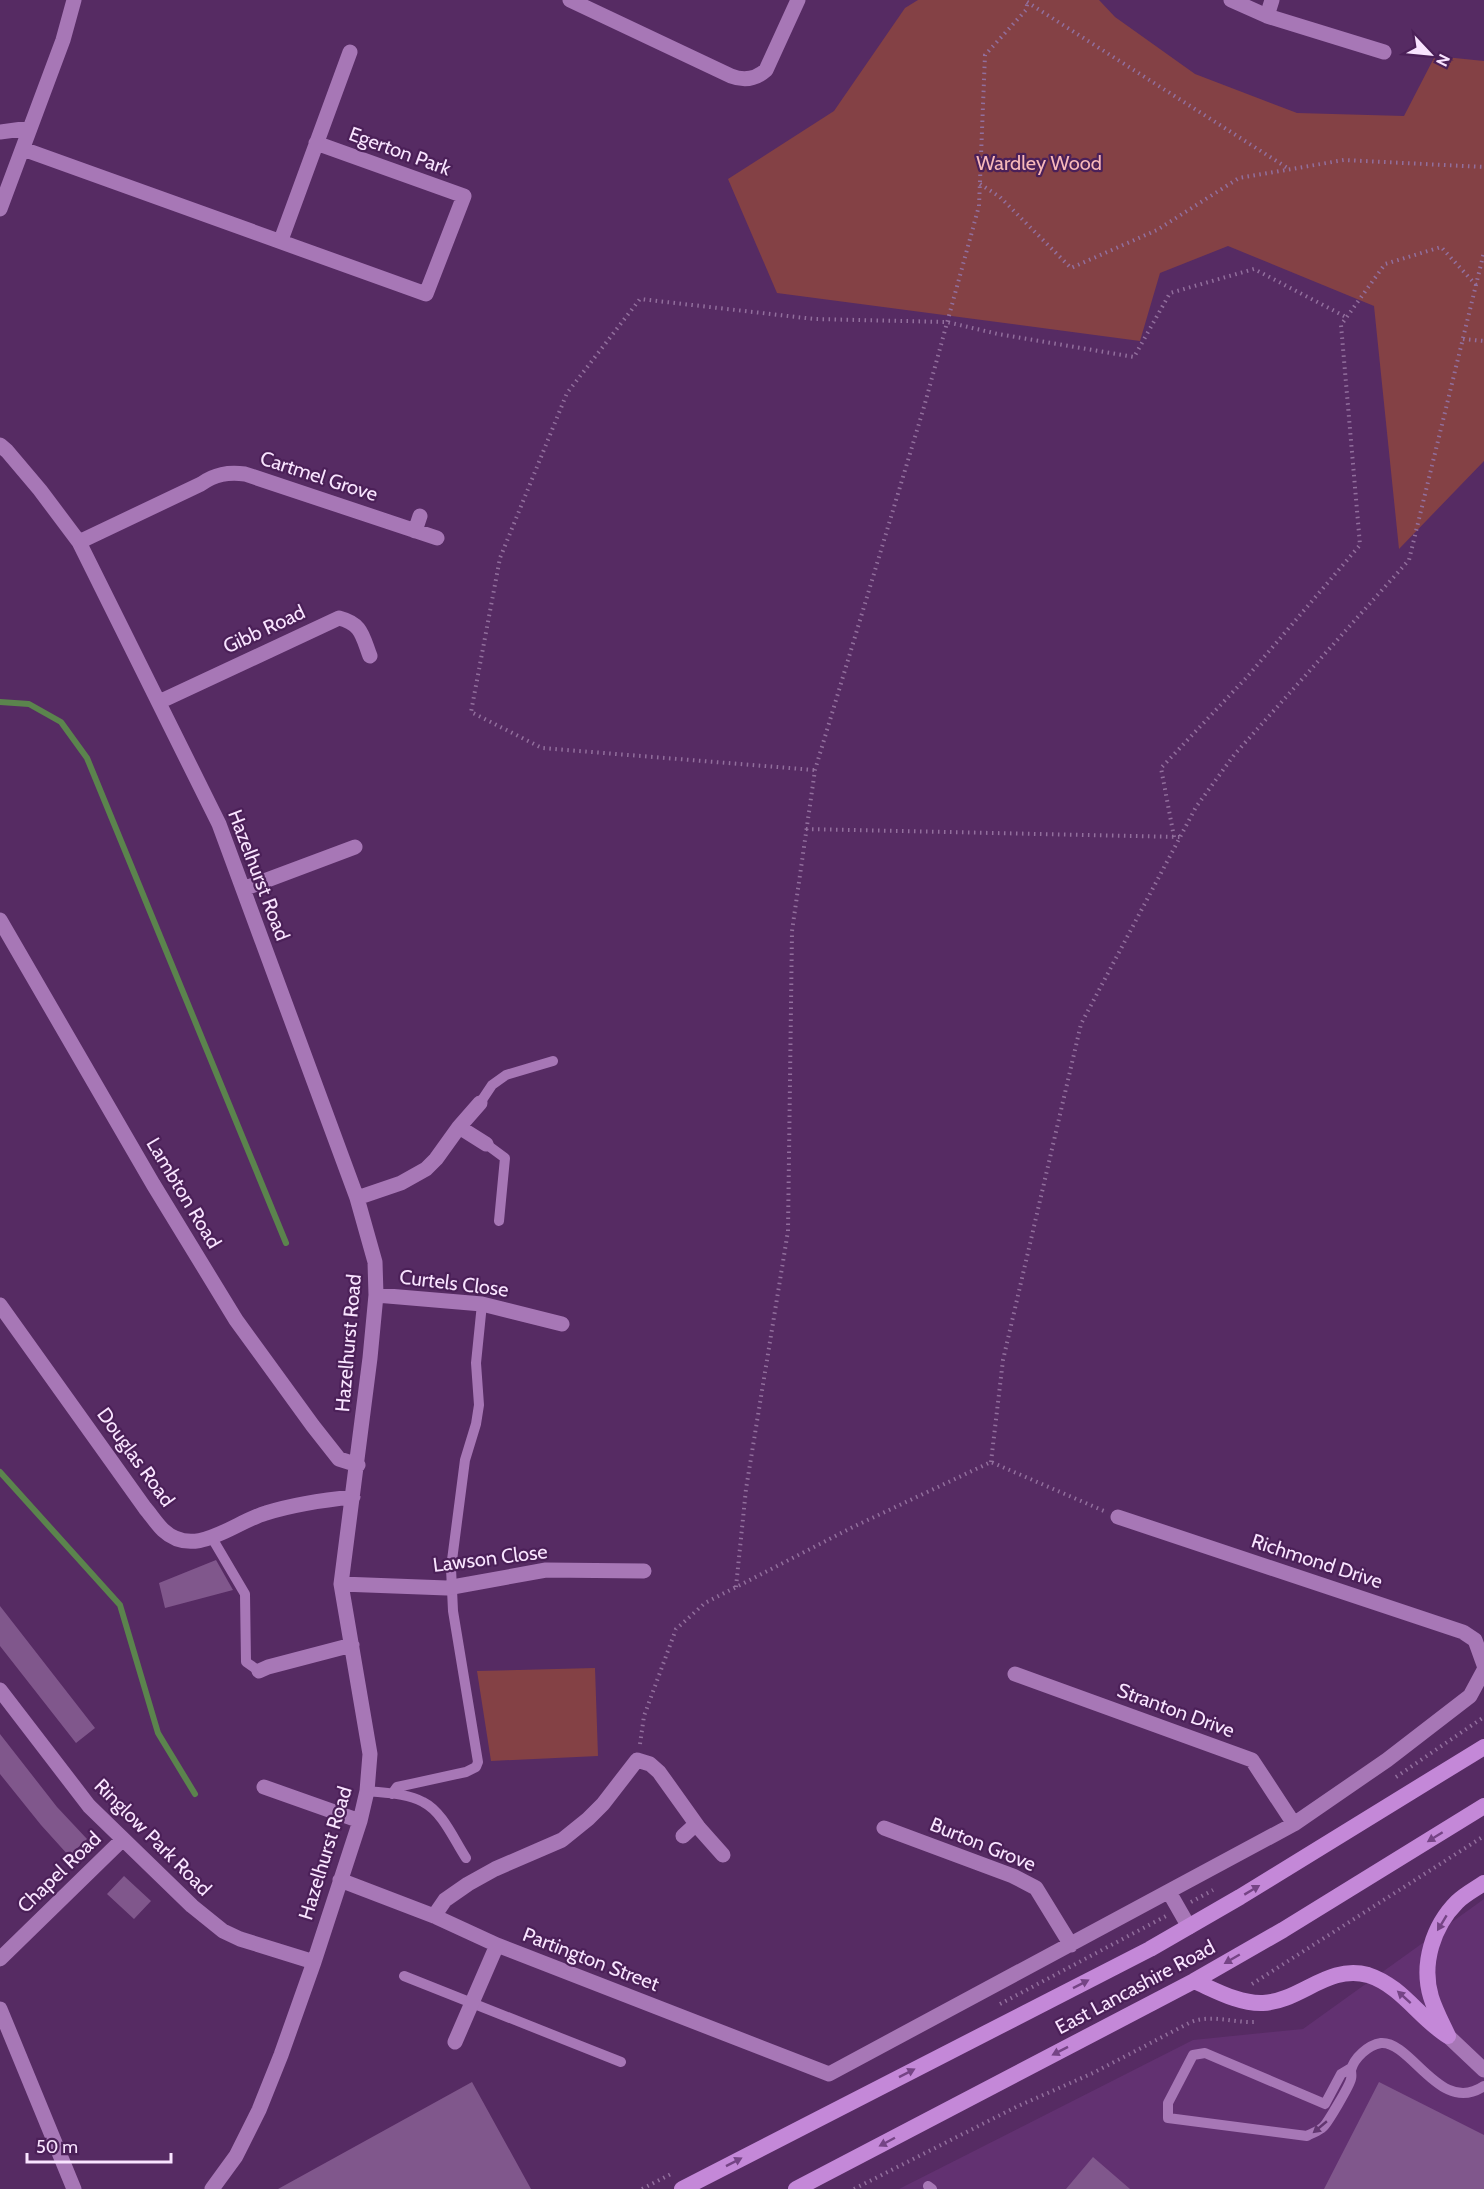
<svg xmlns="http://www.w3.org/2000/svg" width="1484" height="2189" font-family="Cabin,sans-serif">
  <rect width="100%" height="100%" fill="#562b63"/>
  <path fill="#623171" d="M1484,1899V2189H899L1193,2040L1303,2029Z"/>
  <path fill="#844145" d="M918,0H1099L1115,17L1195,74L1297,113L1404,116L1435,56L1484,61V461L1399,549L1374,306L1228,246L1160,273L1140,341L777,293L728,179L834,111L905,8Z
    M595,1668L598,1756L491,1761L477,1671Z"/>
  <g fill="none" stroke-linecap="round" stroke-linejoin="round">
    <path stroke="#5b844d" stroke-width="6" d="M0,702L29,704L61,722L87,758L286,1243
      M0,1472L120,1605L158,1733L195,1794"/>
  </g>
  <path fill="#80578c" d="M216,1560L233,1590L165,1608L159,1583Z
    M0,1606L95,1728L76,1743L0,1646Z
    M0,1734L57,1807L87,1839L69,1856L41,1825L0,1774Z
    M124,1876L151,1901L134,1919L107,1894Z
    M472,2082L531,2189H278Z
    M1379,2082L1484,2135V2189H1324Z
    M1093,2157L1130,2189H1066Z"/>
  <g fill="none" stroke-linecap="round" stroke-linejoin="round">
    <path stroke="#926f9d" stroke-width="4" stroke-dasharray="1.5 4.5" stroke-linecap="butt" d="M1027,2L1289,169
      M980,184L1000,197L1071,268L1157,230L1239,178L1344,160L1484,167
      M1463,339L1484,341
      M814,770L542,748L471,712L500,558L567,393L640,299L814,319L947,322L998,334L1134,357L1170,293L1254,269L1346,317
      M806,829L1180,837
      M1174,837L1161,768L1247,677L1360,545L1341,325L1385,264L1441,247L1476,285
      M991,1462L1003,1360L1081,1024L1196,807L1234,755L1409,560L1484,252
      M736,1587L746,1489L788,1231L792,931L815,770L924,407L979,206L985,55L1026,10L1028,0
      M640,1744L644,1716L676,1629L705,1603L853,1527L991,1462L1104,1511
      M1396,1777L1484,1717
      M1191,1902L1213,1890
      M1252,1984L1484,1836
      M1000,2004L1166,1916
      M642,2189L671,2174
      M854,2189L1016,2107L1093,2073L1191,2022C1212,2014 1233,2023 1255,2022"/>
    <path stroke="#a777b6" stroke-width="10" d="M480,1103L492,1085L506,1075L553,1061
      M486,1144L505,1158L499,1221
      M212,1538L245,1594L246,1662L259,1671
      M367,1791C385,1793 407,1793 423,1802C443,1812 454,1840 466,1858
      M392,1794L397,1787L466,1772L476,1767L478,1762L453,1611L451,1568L465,1460L476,1424L479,1405L476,1363L482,1304
      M404,1976L621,2062
      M1351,2068L1341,2074L1325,2104L1205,2053L1193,2055L1168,2103V2118L1307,2136C1312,2133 1319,2131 1323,2127C1327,2124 1350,2085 1351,2079C1352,2076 1351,2073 1351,2070C1354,2058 1368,2045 1381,2043C1412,2041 1440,2116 1484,2086
      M928,2186L932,2189"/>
    <path stroke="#a777b6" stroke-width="15" d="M570,0L731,76C744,81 756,79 766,70L798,0
      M1231,0L1267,16L1384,52
      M1267,16L1272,0
      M0,132L30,128
      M23,149L426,294L464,196L316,143
      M0,209L63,40L74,0
      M281,240L350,52
      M0,445L7,451L40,490L79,542L219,824L357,1198L375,1262L376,1295L370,1358L341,1584L370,1754L367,1791L360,1821L314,1962L281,2055L259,2110L236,2156L212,2189
      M415,531L420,516
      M79,542L201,484C215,474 228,472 245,474L437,538
      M159,702L339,618C362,624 362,635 370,656
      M243,889L355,847
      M0,920L153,1184L236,1320L313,1426L339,1459L358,1465
      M459,1127L486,1144
      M357,1198L401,1183L426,1169L436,1159L459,1127L480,1103
      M376,1295L482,1304L562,1324
      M0,1305L145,1508C151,1515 156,1523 163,1530C195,1560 234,1522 266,1513C295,1504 323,1500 353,1497
      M1118,1517L1463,1632L1475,1640L1484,1665
      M341,1584L447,1588L546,1570L644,1571
      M259,1671L268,1667L352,1645
      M1015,1674L1252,1760L1294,1824
      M0,1690L89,1806L192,1906L223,1931L240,1939L314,1962
      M264,1787L360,1821
      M884,1828L1013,1876L1036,1888L1071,1945
      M683,1836L696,1824
      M340,1880L434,1916L497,1945L829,2074L1294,1824L1387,1760L1470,1696L1484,1670
      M1169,1892L1189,1927
      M434,1916L445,1900L468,1884L495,1869L562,1840L588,1819L603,1804L637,1760L650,1764L659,1772L699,1828L723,1855
      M0,1959L122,1840
      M0,2009L74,2189
      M1448,2036L1484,2070
      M455,2042L497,1945"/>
    <path stroke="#c488d8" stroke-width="16" d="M1194,1981C1215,1990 1239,2004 1263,2003C1301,2001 1328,1964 1368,1975C1402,1986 1419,2018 1448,2036
      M1448,2036C1442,2023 1435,2010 1431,1997C1421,1964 1433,1926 1457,1902C1464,1895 1475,1889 1484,1883
      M682,2189L1150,1949L1240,1897L1484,1747
      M796,2189L1194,1981L1283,1930L1484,1806"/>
  </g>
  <defs><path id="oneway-solid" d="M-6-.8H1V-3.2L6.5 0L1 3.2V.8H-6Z" transform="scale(1.5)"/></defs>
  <g fill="#754485">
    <use href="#oneway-solid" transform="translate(1435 1837) rotate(148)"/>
    <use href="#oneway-solid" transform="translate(1252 1890) rotate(-31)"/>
    <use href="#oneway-solid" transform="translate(1442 1923) rotate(121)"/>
    <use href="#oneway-solid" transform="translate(1232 1959) rotate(150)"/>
    <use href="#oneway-solid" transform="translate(1081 1984) rotate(-27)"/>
    <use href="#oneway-solid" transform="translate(1404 1997) rotate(-138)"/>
    <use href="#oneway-solid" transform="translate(1060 2051) rotate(153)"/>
    <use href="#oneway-solid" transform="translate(907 2073) rotate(-27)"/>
    <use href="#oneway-solid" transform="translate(887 2142) rotate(152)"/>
    <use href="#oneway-solid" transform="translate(734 2162) rotate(-27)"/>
  </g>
  <use fill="#623670" href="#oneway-solid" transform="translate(1320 2127) rotate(140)"/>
  <g text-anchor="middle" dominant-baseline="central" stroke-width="4.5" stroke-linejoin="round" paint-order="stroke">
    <g font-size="20" fill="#f9e4ff" stroke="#4b2058">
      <text transform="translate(400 151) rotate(20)">Egerton Park</text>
      <text transform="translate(319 476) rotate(18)">Cartmel Grove</text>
      <text transform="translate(264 629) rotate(-25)">Gibb Road</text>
      <text transform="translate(259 875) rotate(69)">Hazelhurst Road</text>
      <text transform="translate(184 1193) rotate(59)">Lambton Road</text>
      <text transform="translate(454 1283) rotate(7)">Curtels Close</text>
      <text transform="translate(348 1343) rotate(-85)">Hazelhurst Road</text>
      <text transform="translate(136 1457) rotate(54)">Douglas Road</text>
      <text transform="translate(490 1558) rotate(-7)">Lawson Close</text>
      <text transform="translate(1317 1561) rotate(18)">Richmond Drive</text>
      <text transform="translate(1176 1710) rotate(20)">Stranton Drive</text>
      <text transform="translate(153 1837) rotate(45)">Ringlow Park Road</text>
      <text transform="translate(983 1844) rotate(22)">Burton Grove</text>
      <text transform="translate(325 1853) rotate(-73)">Hazelhurst Road</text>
      <text transform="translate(59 1872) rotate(-44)">Chapel Road</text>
      <text transform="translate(591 1959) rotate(21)">Partington Street</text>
      <text transform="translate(1135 1987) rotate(-28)">East Lancashire Road</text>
    </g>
    <g font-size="20" fill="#f8b9ba" stroke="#4b2058">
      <text x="1039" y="163">Wardley Wood</text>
    </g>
  </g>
  <g transform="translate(1430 54) rotate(116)" stroke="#4b2058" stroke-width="4.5" paint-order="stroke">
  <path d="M0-4.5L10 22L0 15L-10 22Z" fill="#f9e4ff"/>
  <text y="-9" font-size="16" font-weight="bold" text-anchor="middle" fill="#f9e4ff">N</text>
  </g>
  <path d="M27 2153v9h144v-9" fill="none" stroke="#f9e4ff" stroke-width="3"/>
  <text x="36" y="2153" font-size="18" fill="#f9e4ff" stroke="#4b2058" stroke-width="4.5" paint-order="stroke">50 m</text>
</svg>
